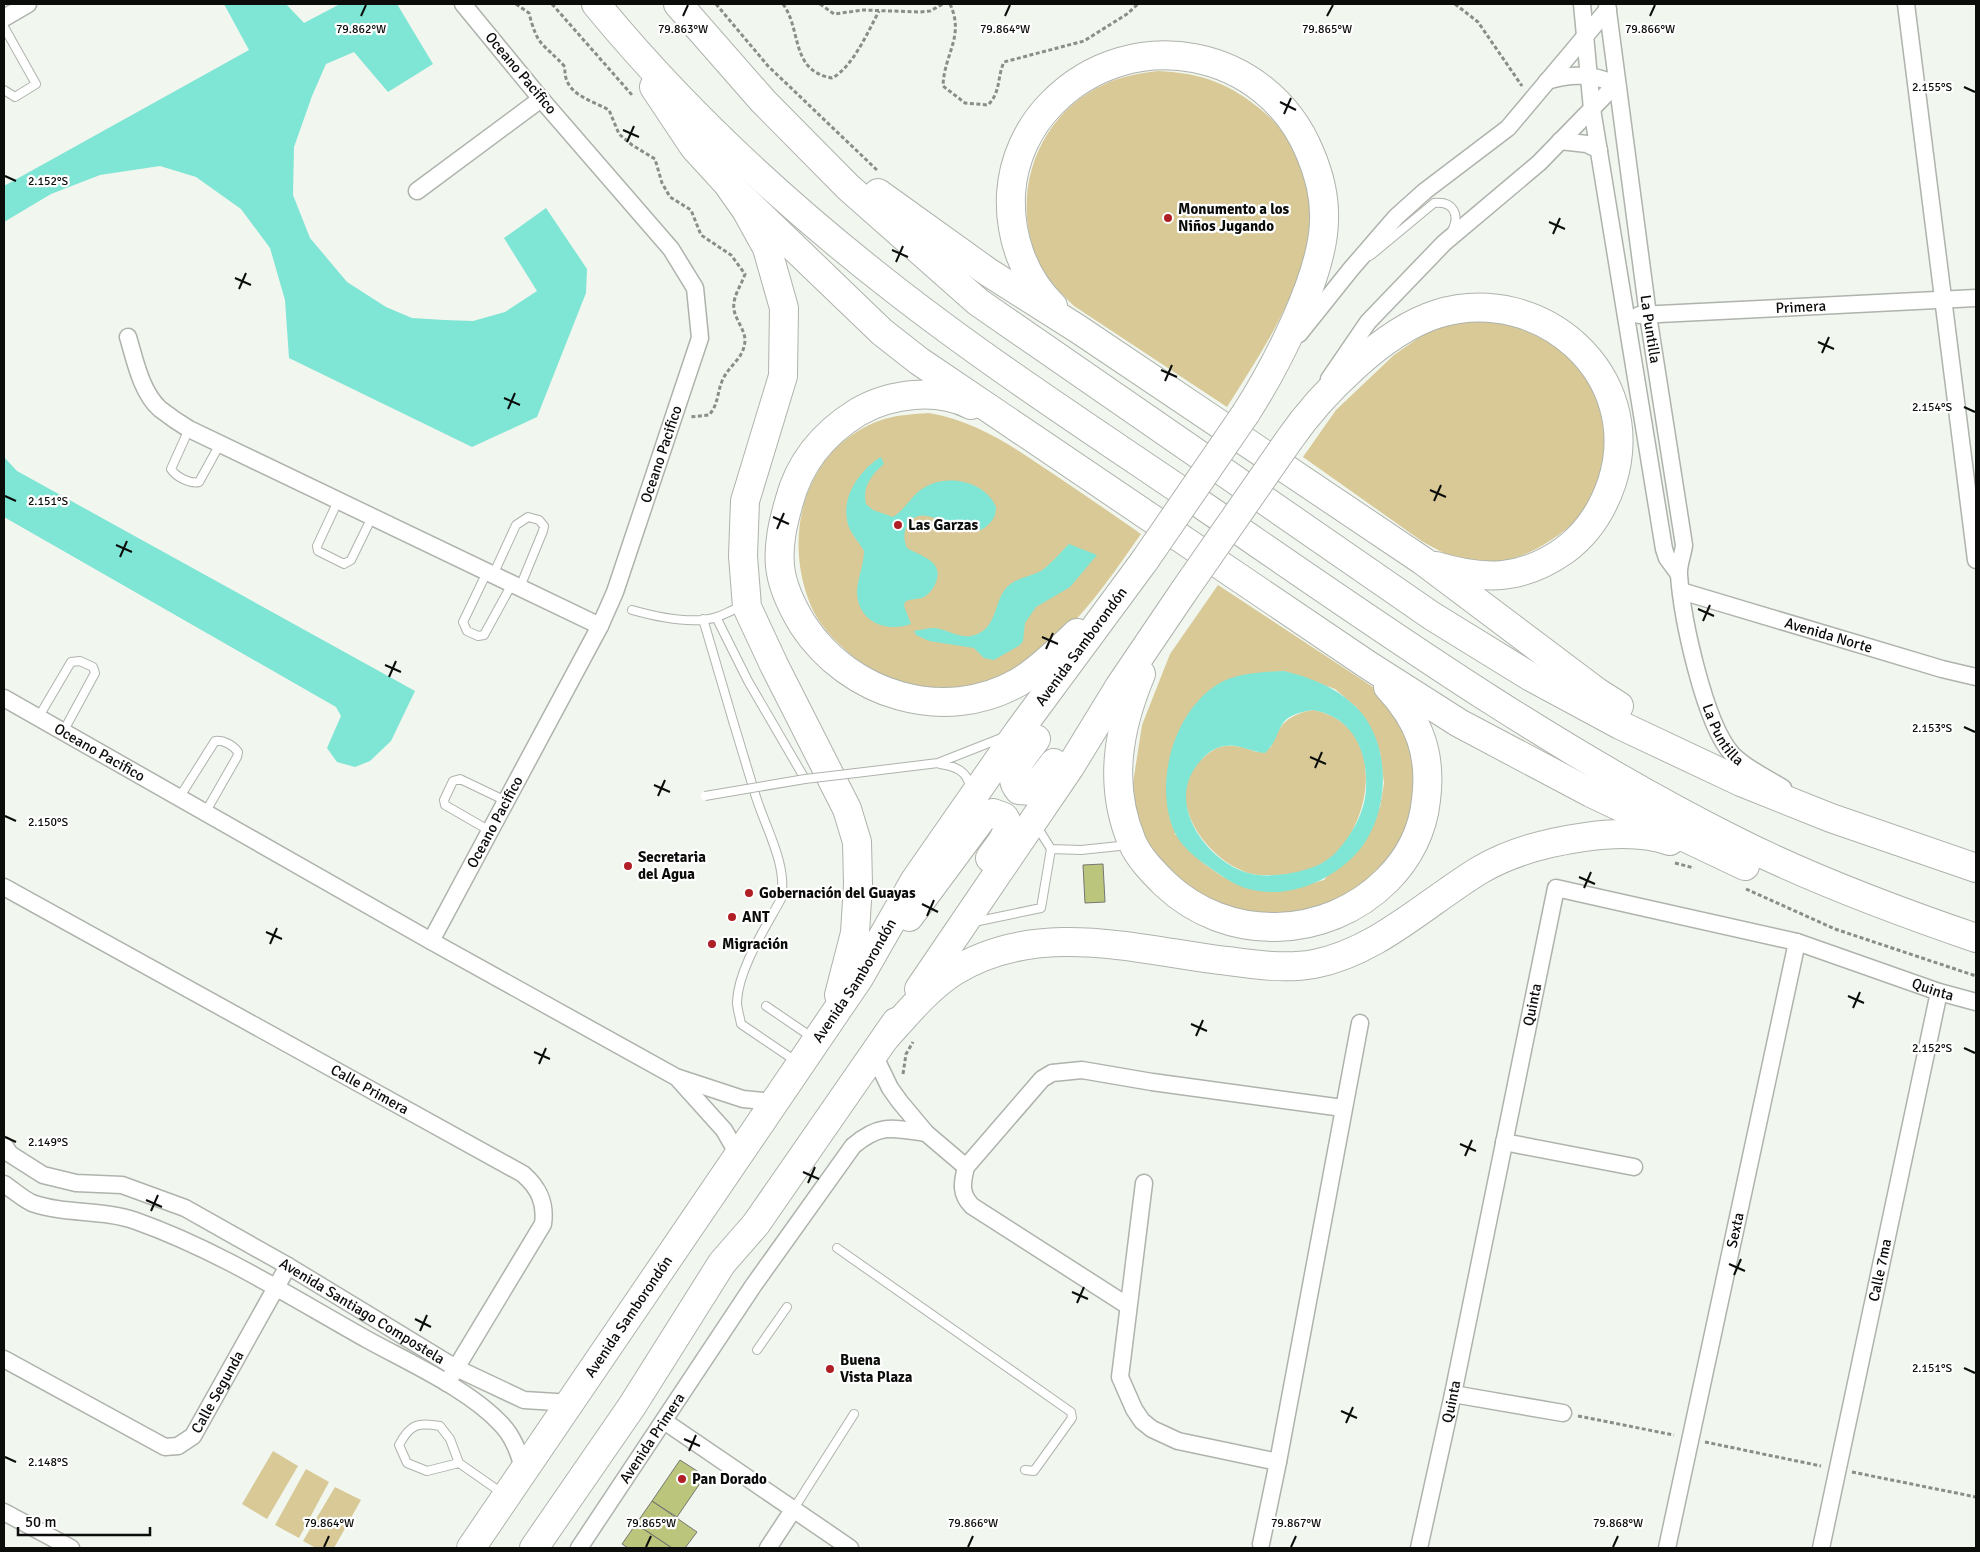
<svg xmlns="http://www.w3.org/2000/svg" width="1980" height="1552" font-family="Signika,sans-serif">
  <rect width="100%" height="100%" fill="#f1f6ef"/>
  <path fill="#d8c997" fill-rule="evenodd" d="M1158,71C1203,73 1231,84 1265,113C1279,125 1288,139 1296,155C1339,241 1271,337 1227,407L1074,306C1061,293 1048,281 1040,265C1007,197 1037,113 1107,83C1123,76 1141,73 1158,71Z
    M1486,320C1518,326 1547,337 1571,359C1610,395 1616,462 1587,506C1575,525 1557,537 1538,548C1515,560 1491,566 1465,561C1450,558 1437,549 1423,542L1303,457L1336,410L1394,355L1427,332L1456,323Z
    M929,413C977,421 1015,448 1055,475C1084,495 1113,514 1141,534C1117,568 1093,604 1062,634C1053,643 1041,649 1031,657C1023,662 1015,670 1007,674C953,701 894,690 849,653C834,640 819,625 811,606C781,535 805,445 884,419C898,415 914,414 929,413Z
    M1218,585L1376,689L1404,726L1416,772V797L1408,825L1383,869L1360,890L1308,913L1256,916L1207,900L1160,862L1144,837L1136,809L1133,783L1142,725L1170,654ZM1284,671L1335,689L1356,707L1371,729L1380,752L1384,783L1380,807L1324,880L1283,891L1223,877L1203,863L1175,834L1205,694L1242,676Z
    M1313,710C1384,723 1376,816 1333,856C1318,869 1295,875 1276,875C1265,875 1253,876 1243,871C1202,855 1160,792 1204,757C1211,751 1218,746 1227,746C1238,745 1247,749 1257,752L1271,747C1278,725 1289,714 1313,710Z
    M273,1451L298,1466L267,1519L242,1504Z
    M306,1469L329,1482L299,1538L275,1525Z
    M335,1487L361,1500L334,1548H316L303,1541Z"/>
  <path fill="#7fe5d5" fill-rule="evenodd" d="M224,4H286L304,23L340,4H397L433,64L388,92L354,52L326,64L312,96L294,147L293,195L310,238L347,282L386,307L412,318L444,320L473,321L505,312L537,291L504,238L546,208L587,269L586,293L537,417L472,447L289,358L285,300L270,248L241,209L196,177L160,166L100,175L51,194L4,222V186L249,50Z
    M4,457L17,471L415,691L391,741L370,761L355,767L337,762L327,748L341,716L336,707L4,517Z
    M881,457L884,464C871,475 862,487 866,504L873,510L893,517C904,510 909,500 918,492C941,472 984,479 996,507C996,514 994,519 989,524C963,551 926,493 907,526C903,533 904,541 907,548C922,557 944,561 936,582C934,588 929,594 924,597C917,600 911,598 905,602L904,606L911,624C887,633 858,622 857,593C857,579 864,565 864,551C858,540 849,533 847,520C842,495 861,469 881,457Z
    M1069,544L1097,555L1070,587L1036,607L1025,623L1023,641L1020,645L994,660L984,658L974,648L929,641L916,635L914,631C921,630 927,628 934,628C948,629 960,640 975,635C997,628 994,602 1006,588C1015,578 1029,577 1041,571C1051,564 1060,553 1069,544Z
    M1284,671C1311,678 1334,686 1355,706C1394,743 1391,820 1353,857C1325,884 1284,900 1245,888C1233,884 1220,875 1209,867C1197,859 1181,846 1175,833C1153,785 1173,712 1218,684C1237,673 1263,672 1284,671ZM1313,710C1353,717 1368,751 1366,789C1365,812 1352,834 1338,850C1326,864 1309,870 1291,873C1276,876 1257,877 1242,871C1204,856 1167,804 1197,765C1204,756 1212,748 1224,746C1238,743 1251,752 1265,753C1286,733 1271,716 1313,710Z"/>
  <path fill="#bbc57b" stroke="#767770" d="M1103,864L1105,902L1085,903L1083,865Z
    M680,1460L705,1476L677,1517L652,1501Z
    M652,1501L697,1532L685,1548H672L636,1524Z
    M636,1524L672,1548H628L622,1544Z"/>
  <g fill="none" stroke-linecap="round" stroke-linejoin="round">
    <g stroke="#aeb3ac" stroke-width="10">
      <path id="lane" d="M4,27L36,84L15,97L4,90
        M1370,256L1434,203C1454,201 1460,215 1452,231
        M189,429L171,469C176,477 190,484 199,482L220,444
        M338,501L317,546L318,551L344,564L351,560L372,517
        M487,572L463,622L467,631L478,636L484,635L512,584
        M493,575L516,525L528,517L539,520L544,526L543,531L520,587
        M632,610C657,617 693,625 717,617C726,614 733,609 742,607
        M716,617L748,681L805,779
        M703,619C720,678 738,738 756,797C766,829 788,866 781,899C766,927 738,969 737,1002C737,1009 740,1017 741,1024L797,1062
        M38,718L71,662L80,661L93,667L95,673L63,732
        M940,764C955,766 968,771 970,788
        M856,773L938,763L1004,737
        M179,798L215,741C224,740 233,745 238,752L237,757L205,813
        M1036,825L1051,849
        M490,831L445,805L444,800L453,781L460,779L506,801
        M974,922L1041,908L1051,849L1081,850L1129,845
        M766,1006L813,1038
        M837,1248L1071,1412L1072,1418L1034,1471L1025,1470
        M757,1350L787,1307
        M459,1463L427,1471L407,1463L399,1445C410,1424 418,1422 440,1426L450,1439L459,1463L502,1493
        M793,1510L854,1414"/>
    </g>
    <g stroke="#aeb3ac" stroke-width="19">
      <g id="street">
        <path d="M1582,4L1592,109L1664,549L1667,558L1678,573"/>
        <path id="s1" d="M1607,4L1648,315L1684,545C1683,555 1678,565 1679,575C1682,617 1704,723 1732,754C1745,768 1767,778 1783,788"/>
        <path d="M1906,4L1976,560"/>
        <path d="M4,18L28,4"/>
        <path d="M1560,141L1587,144L1599,150"/>
        <path d="M417,191L541,99"/>
        <path id="s2" d="M1639,315L1976,298"/>
        <path d="M1299,334L1351,269L1396,217L1425,191L1508,128L1608,9"/>
        <path d="M128,337C135,360 141,392 160,409C169,416 179,423 189,429L600,626"/>
        <path d="M1329,379L1368,322L1444,243L1539,163L1616,84C1592,74 1572,73 1547,81"/>
        <path id="s3" d="M1681,591L1942,669L1976,677"/>
        <path id="s4" d="M4,698L431,941L676,1077L743,1099L775,1102"/>
        <path id="s5" d="M4,887L523,1174C539,1188 546,1203 543,1224L447,1383"/>
        <path id="s6" d="M431,941L600,626L615,592L700,338L695,288L671,249L541,99L463,4"/>
        <path d="M874,1055L890,1088L900,1102L926,1133L966,1167"/>
        <path d="M679,1080L724,1130L739,1156"/>
        <path d="M1504,1142L1634,1167"/>
        <path id="s7" d="M4,1145L10,1154L43,1175L76,1183L122,1185L185,1208L288,1266L456,1368L524,1400L572,1403"/>
        <path d="M1144,1183L1120,1377L1134,1409L1142,1421L1152,1429L1178,1441L1278,1462"/>
        <path d="M4,1184C13,1190 23,1199 32,1203C66,1215 103,1209 136,1221C218,1250 293,1298 368,1340C410,1363 470,1390 502,1425C515,1439 519,1455 525,1473"/>
        <path d="M1128,1306L972,1206C960,1194 962,1183 966,1167L1042,1079L1052,1073L1082,1070L1152,1082L1343,1108"/>
        <path id="s8" d="M4,1359L165,1447L178,1446L193,1436L288,1266"/>
        <path d="M1453,1394L1563,1413"/>
        <path d="M664,1421L850,1548"/>
        <path d="M4,1512L71,1548"/>
        <path d="M1261,1544L1278,1462L1360,1023"/>
        <path id="s9" d="M579,1548L753,1286L853,1146C880,1123 893,1128 926,1133"/>
        <path d="M768,1548L793,1510"/>
        <path id="s10" d="M1419,1548L1453,1394L1556,888L1797,942L1939,992L1976,1002"/>
        <path id="s11" d="M1667,1548L1797,942"/>
        <path id="s12" d="M1821,1548L1939,992"/>
      </g>
    </g>
    <g stroke="#aeb3ac" stroke-width="30">
      <g id="highway">
        <path d="M596,4C683,110 786,205 894,289C994,367 1101,436 1205,507C1377,625 1547,746 1734,840C1811,879 1894,910 1976,938"/>
        <path d="M678,4L763,101L848,187L978,302L1432,616L1531,677L1620,725L1741,782L1831,818L1976,868"/>
        <path d="M654,87L694,147L727,183L746,210L767,248L784,308L783,376L745,501L743,556L747,607L774,665L847,809L857,842L858,884L855,933L839,995"/>
        <path d="M727,183L882,332L919,361L1368,665L1459,723L1591,793L1745,866"/>
        <path d="M878,193L988,272L1078,329L1423,561L1597,692L1619,706"/>
        <path d="M1053,306C1023,277 1009,235 1011,194C1013,160 1028,127 1052,103C1132,22 1267,48 1310,153C1319,174 1325,198 1324,221C1323,276 1276,366 1246,413"/>
        <path d="M971,405C937,388 891,393 858,412C824,433 799,463 789,502C783,523 778,544 780,566C782,587 792,607 803,625C849,695 944,725 1019,682C1040,669 1059,650 1077,633"/>
        <path d="M1289,440C1320,395 1383,331 1437,314C1541,282 1646,375 1612,482C1603,509 1588,533 1565,550C1523,580 1485,581 1436,566"/>
        <path d="M1141,674C1118,729 1108,785 1132,842C1139,858 1153,872 1165,884C1227,943 1326,941 1387,880C1408,859 1423,831 1426,800C1432,754 1419,720 1388,687"/>
        <path d="M1036,739C1026,754 1004,773 1019,790L1032,791L1054,763"/>
        <path d="M909,917L983,817L993,813L1004,817C1014,831 998,846 990,858"/>
        <path d="M919,989L1070,767L1119,687L1184,591"/>
        <path d="M886,1037C907,1014 927,989 953,972C1032,922 1127,947 1212,959C1245,963 1281,970 1314,964C1377,952 1427,902 1480,870C1512,851 1549,842 1585,837C1613,833 1644,832 1670,841"/>
        <path id="s13" d="M471,1548L859,978L915,880L1018,732L1145,560"/>
        <path d="M534,1548L632,1406L722,1263L756,1224L896,1022"/>
      </g>
    </g>
    <path stroke="#8a8e88" stroke-width="3" stroke-dasharray="4 2.5" stroke-linecap="butt" d="M516,4L529,13C538,49 543,42 565,67C563,94 589,99 609,110L619,134L632,145L655,159L662,183L670,197L691,210L701,235L731,255L745,274C741,286 732,297 734,310C736,320 744,329 745,339C745,358 730,364 723,379C717,391 719,404 709,415L690,417
      M552,4L632,95
      M716,4L768,66L878,171
      M783,4C802,30 790,71 832,78C852,68 868,32 879,11
      M820,4L834,14L863,10L920,12L930,11L943,4
      M950,4C965,36 944,54 943,86L965,103L988,105C1001,92 997,77 1004,62L1084,41L1127,14L1138,4
      M1455,4L1478,22L1522,86
      M1675,863L1694,868
      M1746,889L1835,929L1976,976
      M903,1074L906,1054L913,1042
      M1578,1416L1674,1435
      M1705,1442L1821,1466
      M1852,1472L1976,1497"/>
    <use href="#lane" stroke="#fff" stroke-width="8"/>
    <use href="#street" stroke="#fff" stroke-width="16"/>
    <use href="#highway" stroke="#fff" stroke-width="28"/>
    <g stroke="#aeb3ac" stroke-width="10" stroke-linecap="butt">
      <path id="lane-bridge" d="M705,796L805,779L856,773"/>
    </g>
    <g stroke="#aeb3ac" stroke-width="30" stroke-linecap="butt">
      <path id="highway-bridge" d="M1145,560L1246,413
        M1184,591L1289,440"/>
    </g>
    <use href="#lane-bridge" stroke="#fff" stroke-width="8"/>
    <use href="#highway-bridge" stroke="#fff" stroke-width="28"/>
  </g>
  <path fill="none" stroke="#0b0d0a" stroke-width="2" d="M361,16L366,5M683,16L688,5M1005,16L1010,5M1327,16L1333,5M1650,16L1655,5M1964,87L1975,92M1280,102L1296,110M1284,114L1291,98M623,130L639,137M627,142L634,126M5,176L16,181M1549,222L1565,229M1553,234L1560,218M892,250L908,257M896,262L903,246M235,278L251,285M239,289L246,273M1818,342L1834,349M1822,353L1829,337M1161,370L1177,377M1165,381L1172,365M504,398L520,405M1964,407L1975,412M508,409L515,393M1430,490L1446,497M5,496L16,501M1434,501L1441,485M773,517L789,524M777,529L784,513M116,545L132,552M120,557L127,541M1698,609L1714,616M1703,621L1710,605M1042,637L1058,644M1046,649L1053,633M385,665L401,672M389,677L396,661M1964,727L1975,732M1310,757L1326,764M1315,768L1322,752M654,785L670,792M658,796L665,780M5,816L16,821M1579,877L1595,884M1584,888L1591,872M922,904L938,912M927,916L934,900M266,932L282,939M270,944L277,928M1848,996L1864,1003M1853,1008L1860,992M1191,1024L1207,1031M1196,1036L1203,1020M1964,1048L1975,1053M534,1052L550,1059M539,1064L546,1048M5,1137L16,1142M1460,1144L1476,1151M1465,1156L1472,1140M803,1172L819,1179M808,1183L815,1167M146,1200L162,1207M151,1211L158,1195M1729,1264L1745,1271M1734,1275L1741,1259M1072,1292L1088,1299M1077,1303L1084,1287M415,1319L431,1327M420,1331L427,1315M1964,1368L1975,1373M1341,1411L1357,1418M1346,1423L1353,1407M684,1439L700,1446M689,1451L696,1435M5,1457L16,1462M324,1547L329,1536M646,1547L651,1536M968,1547L973,1536M1291,1547L1296,1536M1613,1547L1618,1536"/>
  <g fill="#b01f25" stroke="#fff" stroke-width="2">
    <circle cx="1168" cy="218" r="5"/>
    <circle cx="898" cy="525" r="5"/>
    <circle cx="628" cy="866" r="5"/>
    <circle cx="749" cy="893" r="5"/>
    <circle cx="732" cy="917" r="5"/>
    <circle cx="712" cy="944" r="5"/>
    <circle cx="830" cy="1369" r="5"/>
    <circle cx="682" cy="1479" r="5"/>
  </g>
  <g text-anchor="middle" dominant-baseline="central" stroke-width="4.5" stroke-linejoin="round" paint-order="stroke">
    <g font-size="15" fill="#0b0d0a" stroke="#fff">
      <text transform="translate(521 73) rotate(50)">Oceano Pacifico</text>
      <text stroke="none"><textPath href="#s2" startOffset="162">Primera</textPath></text>
      <text stroke="none"><textPath href="#s1" startOffset="328">La Puntilla</textPath></text>
      <text stroke="none"><textPath href="#s6" startOffset="540">Oceano Pacifico</textPath></text>
      <text stroke="none"><textPath href="#s3" startOffset="154">Avenida Norte</textPath></text>
      <text stroke="none"><textPath href="#s13" startOffset="1089">Avenida Samborondón</textPath></text>
      <text stroke="none"><textPath href="#s1" startOffset="744">La Puntilla</textPath></text>
      <text stroke="none"><textPath href="#s4" startOffset="110">Oceano Pacifico</textPath></text>
      <text stroke="none"><textPath href="#s6" startOffset="135">Oceano Pacifico</textPath></text>
      <text stroke="none"><textPath href="#s13" startOffset="685">Avenida Samborondón</textPath></text>
      <text stroke="none"><textPath href="#s10" startOffset="1065">Quinta</textPath></text>
      <text stroke="none"><textPath href="#s10" startOffset="555">Quinta</textPath></text>
      <text stroke="none"><textPath href="#s5" startOffset="418">Calle Primera</textPath></text>
      <text stroke="none"><textPath href="#s11" startOffset="325">Sexta</textPath></text>
      <text stroke="none"><textPath href="#s12" startOffset="284">Calle 7ma</textPath></text>
      <text stroke="none"><textPath href="#s7" startOffset="402">Avenida Santiago Compostela</textPath></text>
      <text stroke="none"><textPath href="#s13" startOffset="280">Avenida Samborondón</textPath></text>
      <text stroke="none"><textPath href="#s8" startOffset="265">Calle Segunda</textPath></text>
      <text stroke="none"><textPath href="#s10" startOffset="150">Quinta</textPath></text>
      <text stroke="none"><textPath href="#s9" startOffset="132">Avenida Primera</textPath></text>
    </g>
    <g font-size="15" font-weight="bold" fill="#0b0d0a" stroke="#fff" text-anchor="start">
      <text x="1178" y="209">Monumento a los<tspan x="1178" dy="17">Niños Jugando</tspan></text>
      <text x="908" y="525">Las Garzas</text>
      <text x="638" y="857">Secretaria<tspan x="638" dy="17">del Agua</tspan></text>
      <text x="759" y="893">Gobernación del Guayas</text>
      <text x="742" y="917">ANT</text>
      <text x="722" y="944">Migración</text>
      <text x="840" y="1360">Buena<tspan x="840" dy="17">Vista Plaza</tspan></text>
      <text x="692" y="1479">Pan Dorado</text>
    </g>
  </g>
  <g font-size="12" text-anchor="middle" fill="#0b0d0a" stroke="#fff" stroke-width="4.5" stroke-linejoin="round" paint-order="stroke">
    <text x="361" y="33">79.862°W</text>
    <text x="683" y="33">79.863°W</text>
    <text x="1005" y="33">79.864°W</text>
    <text x="1327" y="33">79.865°W</text>
    <text x="1650" y="33">79.866°W</text>
    <text x="1932" y="91">2.155°S</text>
    <text x="48" y="185">2.152°S</text>
    <text x="1932" y="411">2.154°S</text>
    <text x="48" y="505">2.151°S</text>
    <text x="1932" y="732">2.153°S</text>
    <text x="48" y="826">2.150°S</text>
    <text x="1932" y="1052">2.152°S</text>
    <text x="48" y="1146">2.149°S</text>
    <text x="1932" y="1372">2.151°S</text>
    <text x="48" y="1466">2.148°S</text>
    <text x="329" y="1527">79.864°W</text>
    <text x="651" y="1527">79.865°W</text>
    <text x="973" y="1527">79.866°W</text>
    <text x="1296" y="1527">79.867°W</text>
    <text x="1618" y="1527">79.868°W</text>
  </g>
  <rect width="1980" height="1552" fill="none" stroke="#0b0d0a" stroke-width="10"/>
  <path d="M18 1527v8h132v-8" fill="none" stroke="#0b0d0a" stroke-width="2.5"/>
  <text x="25" y="1527" font-size="15" fill="#0b0d0a" stroke="#ffffff" stroke-width="4" paint-order="stroke">50 m</text>
</svg>
